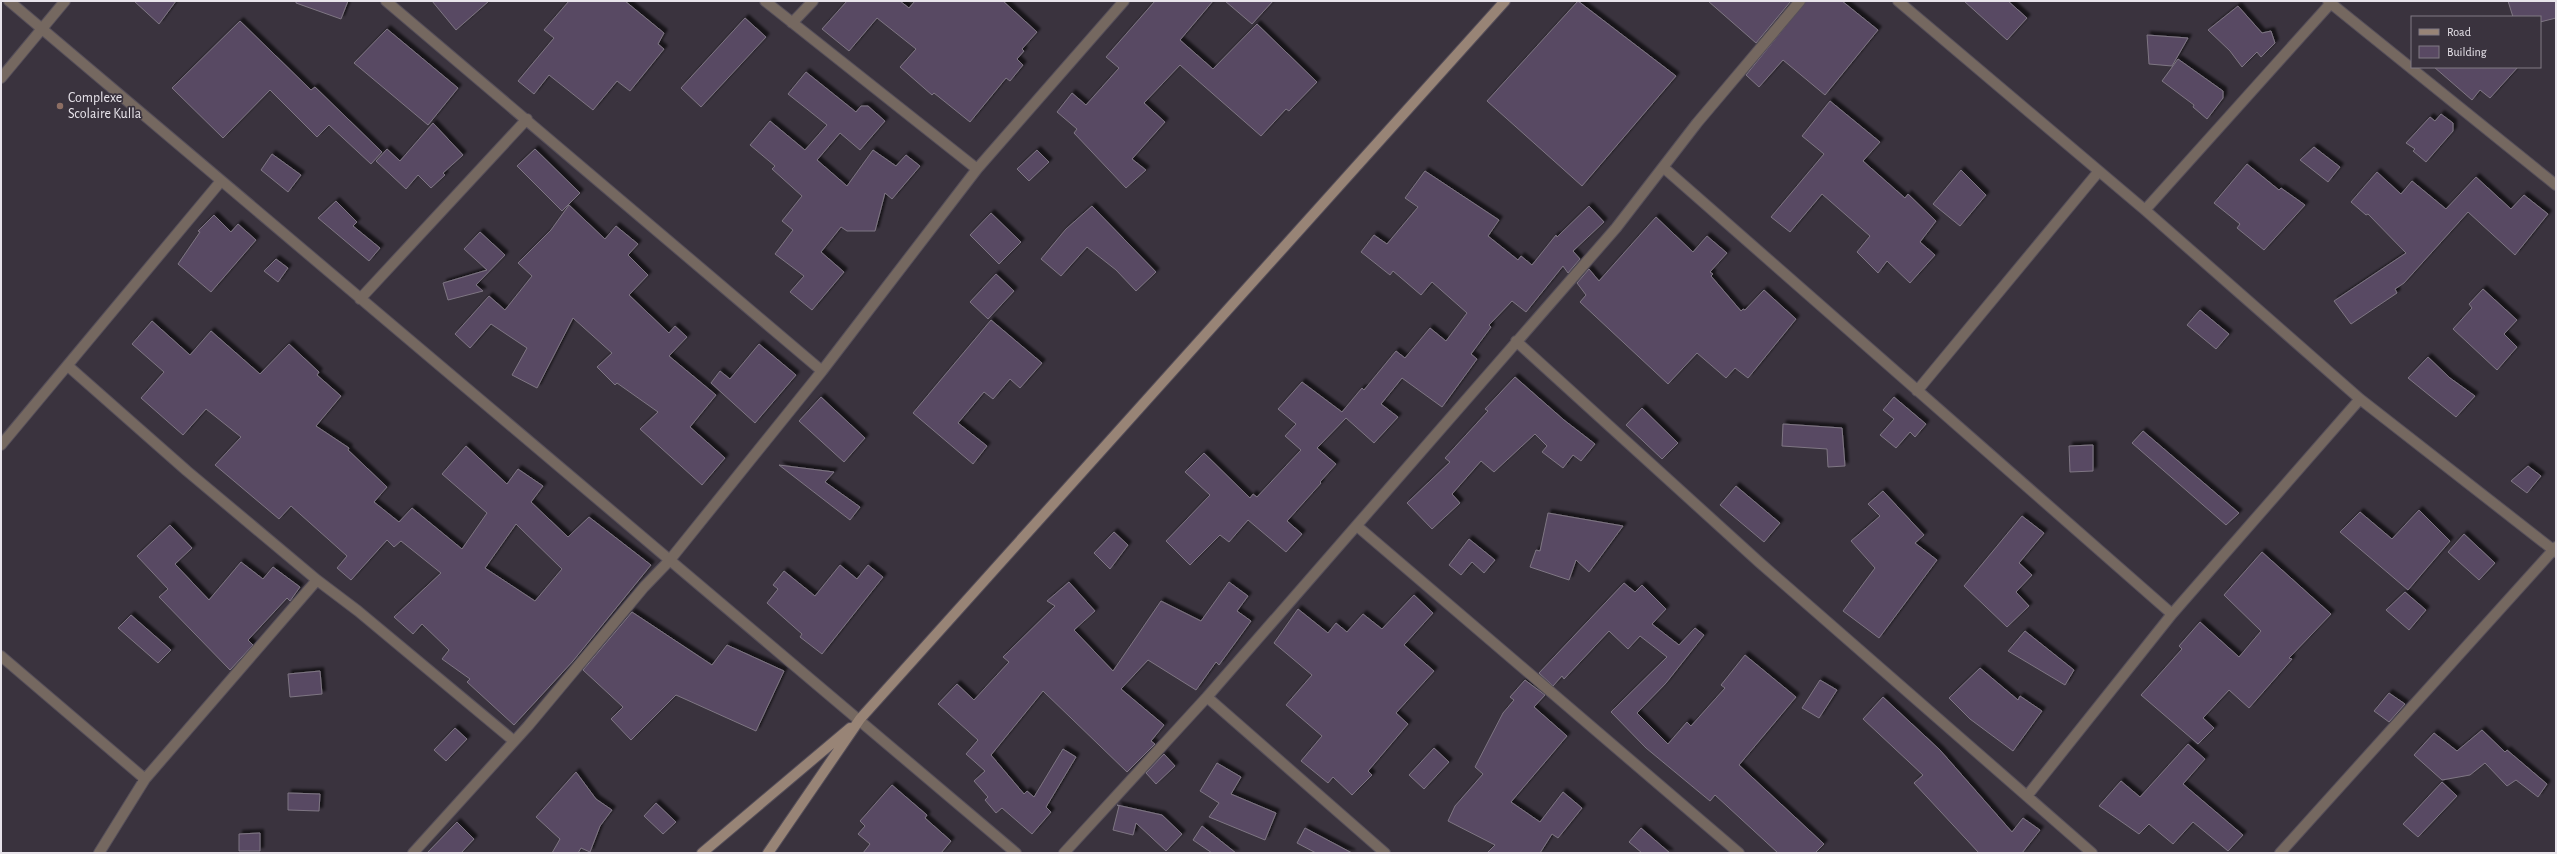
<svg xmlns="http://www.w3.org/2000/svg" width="2557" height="854" font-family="'Alegreya Sans',sans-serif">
  <defs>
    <filter id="shadow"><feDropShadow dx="3.5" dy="-3.5" stdDeviation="1" flood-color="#0009"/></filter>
  </defs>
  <rect width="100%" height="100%" fill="#3a333e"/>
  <path fill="#594963" stroke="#7e7683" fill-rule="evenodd" filter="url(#shadow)" d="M134,1H176L159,24Z
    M296,1H348L341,19L296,3Z
    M432,1H489L456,30Z
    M569,1H625L664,33L658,44L664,49L630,91L617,81L593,110L549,75L534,94L518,81L554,38L544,30Z
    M847,1H900L909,8L915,1H1003L1037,32L1022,49L1024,51L1017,59L1023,65L1010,81L1006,78L970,122L934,93L932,95L900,67L916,49L877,18L849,51L822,29Z
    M1155,1H1213L1180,40L1213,69L1257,24L1317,82L1289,111L1286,109L1261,136L1180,65L1144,103L1165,122L1132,159L1146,170L1126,188L1074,133L1077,129L1057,112L1072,93L1086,105L1119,68L1106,57Z
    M1225,1H1273L1252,24Z
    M1578,1L1676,76L1582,186L1487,101Z
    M1708,1H1791L1756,43Z
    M1806,1H1842L1878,30L1825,95L1783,60L1759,87L1746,75Z
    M1964,1H2008L2027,18L2007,40Z
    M2508,1H2556V18L2540,22V17H2513Z
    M2238,6L2262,33L2271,31L2275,43L2261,57L2257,52L2242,67L2230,51L2208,30Z
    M745,18L766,37L701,107L681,88Z
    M240,21L311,90L315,87L382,152L371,164L329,125L317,137L270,90L223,138L172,88Z
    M387,29L458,88L428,125L354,63Z
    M2147,35L2188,38L2172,66L2149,64Z
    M2178,59L2223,91V98L2207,119L2193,107L2194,105L2162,81Z
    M2434,67H2518L2490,98L2480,90L2472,100Z
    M806,72L856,112L861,106H868L885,121L860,150L840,133L817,160L847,186L873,150L896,166L906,155L920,166L892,199L885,193L875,231H847L841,227L821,252L844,272L812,310L790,292L804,276L775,254L793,230L782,221L802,196L772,169L775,166L750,145L770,121L805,150L827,125L788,94Z
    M1830,101L1880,142L1863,161L1905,198L1908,194L1936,221L1920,242L1935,255L1910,283L1887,261L1878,273L1857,252L1870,236L1822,194L1790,232L1771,217L1824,154L1802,136Z
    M2441,114L2453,123V131L2426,162L2413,151L2415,149L2406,143L2430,117L2435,121Z
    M433,123L463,155L443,173L445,175L431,188L418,175L406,189L376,161L387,149L400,161Z
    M2314,147L2340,167L2328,182L2300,160Z
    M535,149L580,193L562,211L517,166Z
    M1037,150L1049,162L1029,181L1017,169Z
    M272,154L301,175L288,192L261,170Z
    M2247,164L2279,190L2281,188L2305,205L2264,250L2237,228L2240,224L2214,203Z
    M1961,170L1986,195L1960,226L1933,204Z
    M1425,171L1499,220L1488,236L1518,260L1521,256L1532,265L1556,235L1557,237L1589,206L1604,222L1573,251L1580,259L1568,273L1563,266L1526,312L1512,301L1489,325L1491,327L1471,354L1477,359L1442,407L1402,378L1381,404L1398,417L1374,443L1346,418L1317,448L1336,464L1320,482L1321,483L1287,521L1302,534L1286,552L1248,520L1229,542L1220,535L1190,565L1166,541L1210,495L1185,472L1204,453L1250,498L1253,494L1257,497L1301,450L1285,436L1296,424L1278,409L1302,382L1342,412L1362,388L1364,390L1396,351L1405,358L1430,328L1446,341L1467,313L1432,282L1421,295L1393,271L1390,275L1361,252L1374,235L1387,244L1418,207L1405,198Z
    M2377,172L2401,194L2412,181L2446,209L2476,177L2511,209L2524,195L2548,214L2515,255L2468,212L2404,283L2395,289L2397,293L2351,324L2334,301L2406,253L2368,214L2366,215L2351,202Z
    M336,201L357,222L353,226L380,248L369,261L318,218Z
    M569,205L605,239L616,226L638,244L628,255L648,275L629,295L669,333L675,326L687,337L669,356L716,395L690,427L725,458L702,485L640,429L658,412L617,383L615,385L597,367L612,353L573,318L537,388L512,375L527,348L491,324L470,348L455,334L489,296L505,310L532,276L518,263L551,230Z
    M1092,206L1156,272L1136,291L1116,270L1087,247L1061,276L1041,259L1066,229Z
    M991,213L1021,242L999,264L970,235Z
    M214,215L231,232L238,224L256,240L211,292L178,264L200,232L198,231Z
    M1656,217L1693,252L1707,236L1727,253L1710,272L1713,274L1711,276L1741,311L1743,309L1745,310L1764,290L1796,319L1748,378L1735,368L1726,378L1697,353L1668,384L1580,302L1586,295L1577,283L1589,269L1599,281Z
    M480,232L505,255L476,285L483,291L448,300L443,283L487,270L464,249Z
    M276,259L288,268L278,282L264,271Z
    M996,274L1014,291L988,319L970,302Z
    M2483,289L2517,320L2504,334L2517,347L2497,370L2453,329L2472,308L2469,304Z
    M2200,310L2229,334L2216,349L2187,325Z
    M991,320L1042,363L1020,388L1010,379L993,399L984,392L958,423L987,446L973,464L913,413Z
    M152,321L190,355L211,331L260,374L289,344L319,372L317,375L341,396L316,426L349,448L348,450L387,487L374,502L399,522L412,508L462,549L487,513L442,474L466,446L507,484L518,469L543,486L531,502L568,537L589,517L651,565L573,661L514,725L467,682L470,679L442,659L449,650L422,624L413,634L394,617L441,573L401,541L394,547L387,540L351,580L337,568L347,556L291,506L279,519L215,465L241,437L206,409L183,435L141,398L164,372L132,344ZM516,524L562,569L535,601L485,568Z
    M759,344L796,375L755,423L711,383L720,371L730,379Z
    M2428,357L2450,378L2475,396L2456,417L2408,378Z
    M1515,377L1564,420L1595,444L1581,461L1573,455L1563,468L1542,452L1547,446L1535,434L1494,472L1481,461L1452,494L1460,503L1432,529L1407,503L1450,462L1445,458L1488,411L1485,409Z
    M821,397L865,438L844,462L799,421Z
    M1894,397L1926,424L1915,437L1910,432L1896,448L1880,435L1894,419L1883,410Z
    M1642,408L1678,443L1662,459L1626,425Z
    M1783,424L1842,428L1845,466L1828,467L1827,449L1782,446Z
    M2143,431L2239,513L2226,525L2132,443Z
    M2093,445V471L2070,472L2069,446Z
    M779,465L834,472L825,482L860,507L850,520Z
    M2528,466L2541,476L2527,493L2511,481Z
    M1736,486L1780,523L1764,542L1720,505Z
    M1883,491L1924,535L1915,543L1937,560L1879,638L1843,611L1875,568L1851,541L1880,516L1868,504Z
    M2419,510L2450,541L2408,590L2340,532L2360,512L2392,539Z
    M1548,513L1623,526L1589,572L1576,560L1569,580L1530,567L1536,550L1540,551Z
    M2022,516L2044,533L2019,563L2032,575L2016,592L2029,606L2007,627L1964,586Z
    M170,525L192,548L175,564L209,600L241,562L263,579L273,567L300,587L290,601L287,598L248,640L253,645L230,670L159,597L168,589L137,556Z
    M1114,532L1128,545L1110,569L1094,553Z
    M2464,534L2495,563L2479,580L2448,552Z
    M1469,539L1495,560L1484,573L1472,562L1461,575L1449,565Z
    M2262,552L2331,614L2289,658L2292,659L2249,708L2229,690L2203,718L2214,728L2198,744L2141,695L2182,649L2179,646L2200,622L2239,657L2261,631L2224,595Z
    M840,565L857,579L868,565L883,577L822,654L800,637L802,634L767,603L778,589L773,585L784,571L815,596Z
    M1069,582L1095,611L1074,630L1113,671L1161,601L1201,621L1229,582L1248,596L1237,611L1251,621L1219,665L1216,662L1196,690L1148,660L1121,689L1164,725L1151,741L1155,744L1127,772L1043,691L991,755L1024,794L1027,791L1034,797L1063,749L1076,757L1046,807L1051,812L1032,834L1002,808L996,813L985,800L988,797L974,781L985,771L966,754L978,740L938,704L957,684L974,700L1009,662L1003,657L1055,606L1047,601Z
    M1624,583L1635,592L1642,585L1666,609L1652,624L1679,645L1695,628L1704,635L1666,683L1637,713L1668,744L1687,722L1691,726L1725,688L1721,685L1745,655L1796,697L1739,765L1824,844L1815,853H1778L1715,795L1710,801L1646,748L1611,712L1667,657L1640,636L1628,649L1609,631L1564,679L1562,676L1553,686L1539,673Z
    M2405,592L2426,610L2409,630L2386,610Z
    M1414,595L1433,613L1404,645L1434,671L1396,713L1408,724L1368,771L1372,775L1352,795L1333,777L1328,783L1301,761L1322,736L1286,705L1312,675L1274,643L1298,609L1328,633L1336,623L1347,632L1363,614L1382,629Z
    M632,612L712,665L727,645L784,671L756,731L676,695L631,740L611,719L623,707L583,670Z
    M131,615L171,650L158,663L118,628Z
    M2025,631L2074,670L2065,685L2008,651Z
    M1980,668L2018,700L2020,696L2042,711L2013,751L1970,719L1949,698Z
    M320,671L322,694L290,697L288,674Z
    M1525,680L1545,695L1534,707L1567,736L1511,802L1540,822L1563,792L1582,808L1558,838L1552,834L1540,853H1487L1495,845L1448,821L1455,806L1483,774L1475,767L1503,713L1514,700L1510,697Z
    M1820,680L1837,690L1819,718L1802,708Z
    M2389,693L2405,704L2389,722L2374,711Z
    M1883,697L1940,750L2012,832L2023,818L2040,830L2022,853H1979L1914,783L1923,775L1863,719Z
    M455,728L467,739L446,761L434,750Z
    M2482,730L2505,752L2507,750L2547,784L2538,797L2516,780L2507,786L2485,763L2470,775L2442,780L2414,755L2434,733L2457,751Z
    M2188,744L2205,759L2183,784L2243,835L2228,851L2193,822L2173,844L2149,824L2139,834L2099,806L2121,781L2140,797Z
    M1434,748L1449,762L1424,789L1409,775Z
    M1164,754L1175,766L1156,784L1146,773Z
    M1217,763L1241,777L1231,794L1276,813L1265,840L1209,817L1219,803L1200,791Z
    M576,772L596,799L612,810L600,826L590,852L581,848L578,853H552L560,839L536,817Z
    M2442,782L2457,796L2418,837L2403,824Z
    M892,785L927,815L925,818L951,841L941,853H863L870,844L858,834L865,826L860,821Z
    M288,793L320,794L319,811L288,810Z
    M656,803L676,822L663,834L644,816Z
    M1117,805L1162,815L1182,834L1166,851L1136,823L1133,835L1113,830L1119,806Z
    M457,822L474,839L461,853H427Z
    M1202,826L1236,853H1212L1193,840Z
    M1305,828L1352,853H1316L1297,843Z
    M1641,828L1670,853H1642L1629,842Z
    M260,833V851H239V834Z"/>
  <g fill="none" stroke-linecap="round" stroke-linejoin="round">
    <g stroke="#564f5a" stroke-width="12">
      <path id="street" d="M9,1L1016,853
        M386,1L822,371
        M765,1L977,169
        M1898,1L2145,210L2360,399L2556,552
        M2328,1L2556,185
        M792,23L813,1
        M1,78L65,1
        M1663,167L2172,614
        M2145,210L2331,3
        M360,299L527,119
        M1516,341L1759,562L2092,853
        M68,366L187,471L317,580L358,611L514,741
        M1917,391L2099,171
        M1,445L221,181
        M1357,526L1739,853
        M1,656L145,779
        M1207,697L1385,853
        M2027,796L2172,614L2360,399
        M99,853L145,779L317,580
        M413,853L528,726L644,587L669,561L822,371L977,169L1124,1
        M1064,853L1207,697L1616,228L1697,123L1800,1
        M2280,853L2556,547"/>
    </g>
    <g stroke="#564f5a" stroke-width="12">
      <path id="secondary" d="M702,853L850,728
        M768,853L860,719L1505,1"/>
    </g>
    <use href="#street" stroke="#756860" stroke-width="10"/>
    <use href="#secondary" stroke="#988476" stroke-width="10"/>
  </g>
  <circle fill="#8d6e63" stroke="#3a333e" stroke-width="1.5" cx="60" cy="106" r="4"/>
  <g text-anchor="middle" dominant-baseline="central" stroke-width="3.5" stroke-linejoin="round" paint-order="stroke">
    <g font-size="14" fill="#e8e4eb" stroke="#3a333e" text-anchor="start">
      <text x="68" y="98">Complexe<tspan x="68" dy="16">Scolaire Kulla</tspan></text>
    </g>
  </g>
  <rect width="2557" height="854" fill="none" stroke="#e8e4eb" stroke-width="4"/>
  <rect x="2411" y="16" width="130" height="52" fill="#3a333e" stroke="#807a83"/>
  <rect x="2419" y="29" width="20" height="6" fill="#988476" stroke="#807a83"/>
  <text x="2447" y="36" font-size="12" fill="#e8e4eb">Road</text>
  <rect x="2419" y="46" width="20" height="12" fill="#594963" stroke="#807a83"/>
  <text x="2447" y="56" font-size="12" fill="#e8e4eb">Building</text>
</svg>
